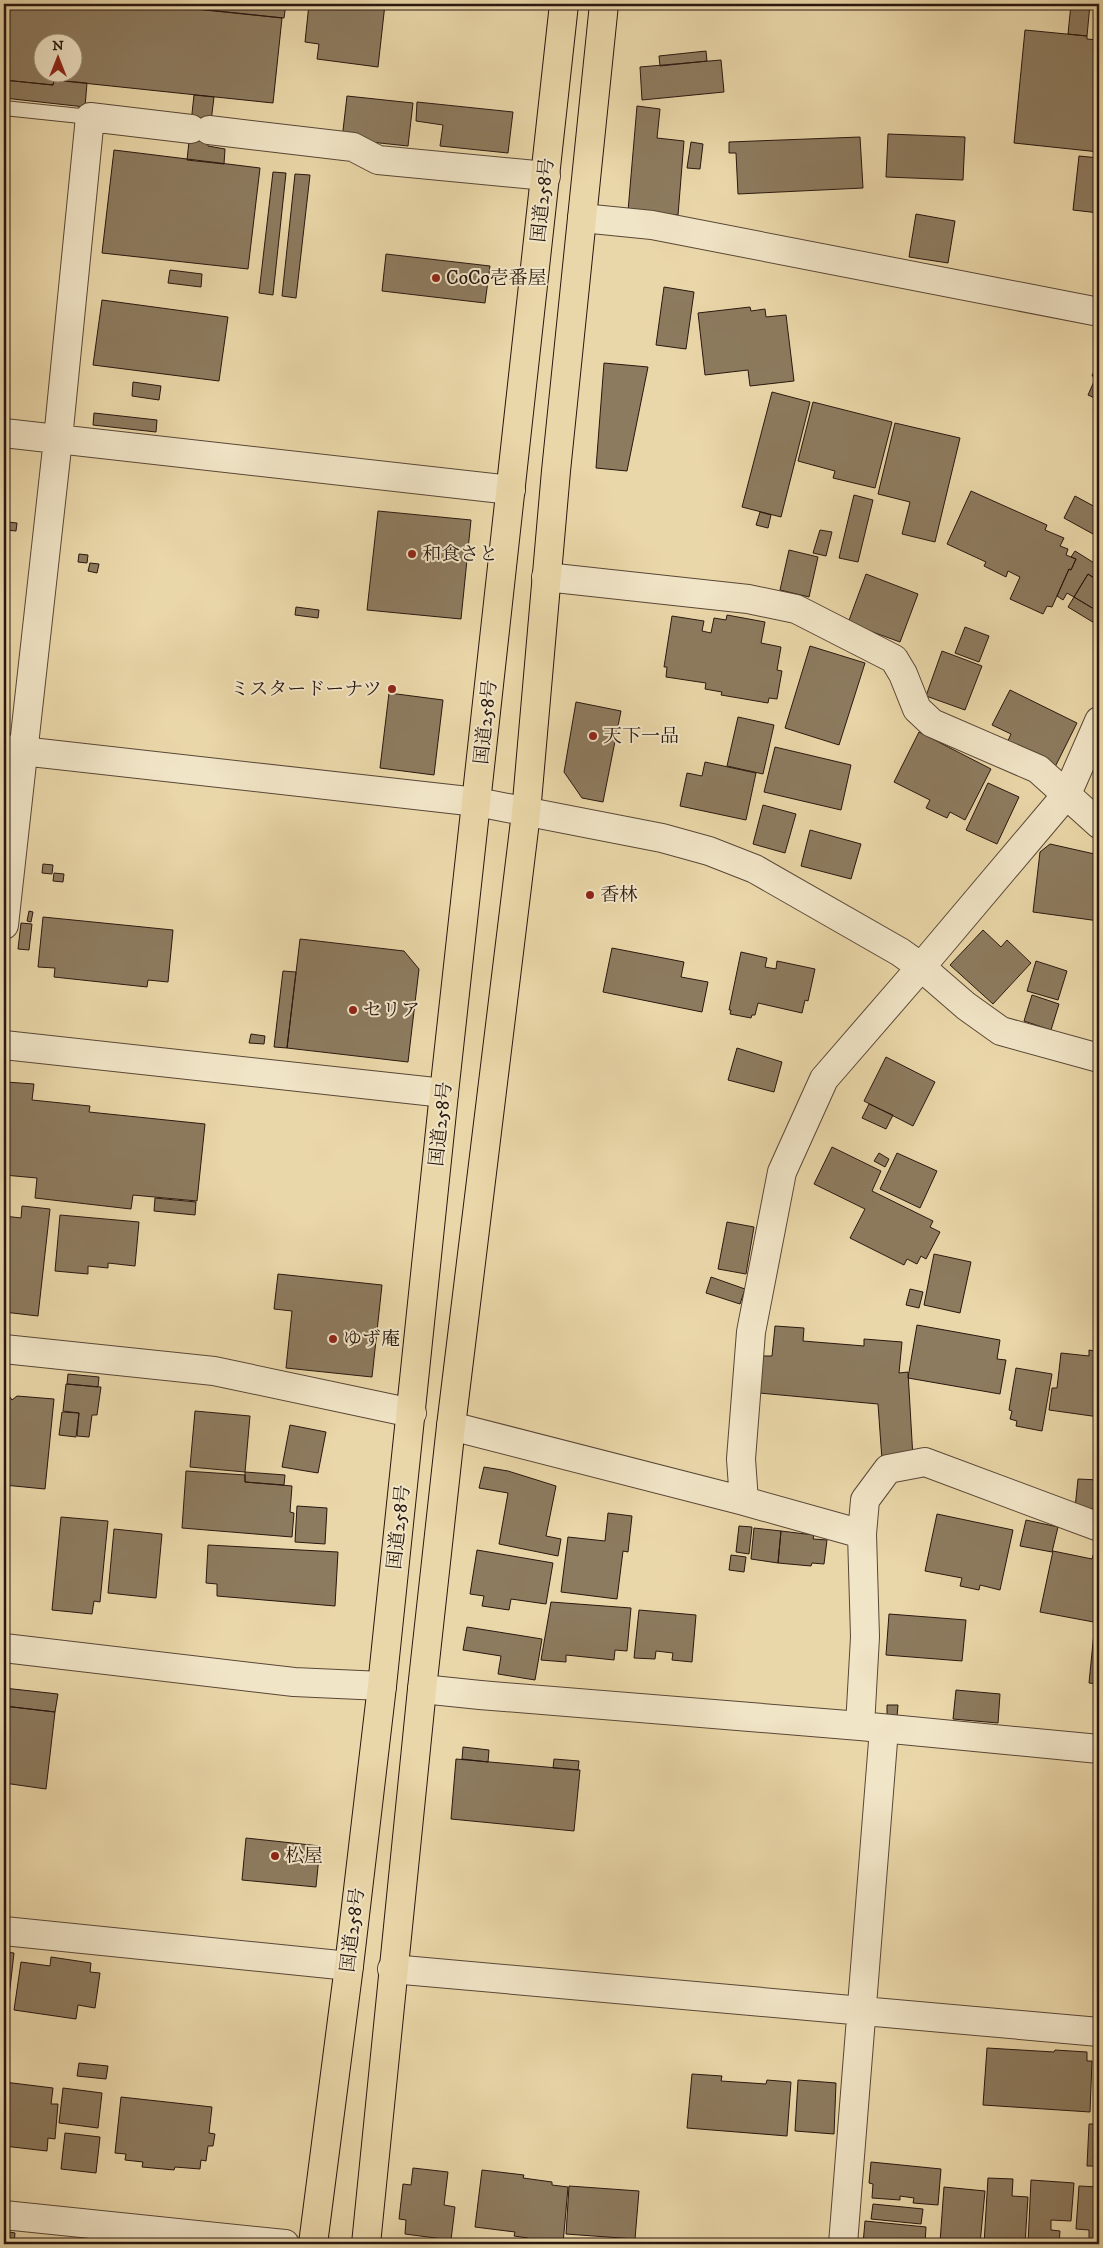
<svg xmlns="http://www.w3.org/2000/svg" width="1103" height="2248" font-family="'IM FELL DW Pica','Noto Serif JP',serif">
  <rect width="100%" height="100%" fill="#ead7a9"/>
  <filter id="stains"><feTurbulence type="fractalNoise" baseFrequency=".004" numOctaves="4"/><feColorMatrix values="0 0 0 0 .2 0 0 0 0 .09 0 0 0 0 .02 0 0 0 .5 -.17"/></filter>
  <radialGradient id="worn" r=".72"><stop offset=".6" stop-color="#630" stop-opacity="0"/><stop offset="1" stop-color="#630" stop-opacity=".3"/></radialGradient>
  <path fill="#8d7b5f" stroke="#29170f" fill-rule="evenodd" d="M4,4H147L282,18L273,103L54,80L53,85L4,80ZM42,42H72V72H42Z
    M199,4H286L284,18L199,9Z
    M309,4H385L378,67L317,59L319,44L305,42Z
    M1071,4H1090L1087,36L1068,34Z
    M1025,30L1087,36V39L1098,40L1096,59H1099V152L1014,143Z
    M706,51L707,61L660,66L659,56Z
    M721,60L724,92L642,100L640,67Z
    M4,80L53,85L54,80L87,83L85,107L4,98Z
    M194,95L214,97L208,146L225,149L224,164L187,160Z
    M347,96L413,103L408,146L342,139Z
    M417,102L513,112L508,153L440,146L443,125L416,121Z
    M637,106L660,109L657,138L684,141L678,215L628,211Z
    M888,134L965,137L963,180L886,177Z
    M860,137L863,188L738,194L736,153H729V142Z
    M691,142L703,144L700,169L687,168Z
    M114,150L260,168L248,269L102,253Z
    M1079,156L1099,158V213L1073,210Z
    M273,172L286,173L273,295L259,293Z
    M295,174L310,175L296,298L282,296Z
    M916,214L955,221L948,263L909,257Z
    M386,254L490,266L485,303L382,291Z
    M170,270L202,274L201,287L168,283Z
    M664,287L694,292L686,349L656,345Z
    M102,300L228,317L219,381L93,365Z
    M750,307L751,311L765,309L766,317L786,315L794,381L750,386L748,370L705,375L698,313Z
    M604,363L648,367L627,471L596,468Z
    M1097,364L1099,365V400L1088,395L1096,377L1092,376Z
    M133,382L161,386L159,400L132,396Z
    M772,392L810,402L781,517L742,507Z
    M813,402L892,422L875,488L833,478L835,471L798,461Z
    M94,413L157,420L156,432L93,425Z
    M895,423L960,438L935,542L902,534L910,502L878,494Z
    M971,491L1047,525L1045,530L1064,538L1060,546L1068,549L1066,555L1076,559L1071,570L1069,569L1052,607L1047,606L1043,614L1010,599L1020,577L1008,571L1006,577L984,566L986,562L947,544Z
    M854,495L873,500L858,562L839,558Z
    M1075,496L1099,509V523L1093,534L1064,518Z
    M378,511L471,520L461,619L367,610Z
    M760,512L771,515L768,528L756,525Z
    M7,522L17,523L16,531L6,530Z
    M820,530L832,532L826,556L813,553Z
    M789,550L818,557L809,597L780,590Z
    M1075,551L1099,566V570L1094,578L1088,574L1074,597L1067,593L1063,600L1057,596L1069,569L1071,570L1076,559L1071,557Z
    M79,554L88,555L87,563L78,562Z
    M90,563L99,564L97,573L88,571Z
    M866,574L918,594L900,642L848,623Z
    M1088,574L1099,581V612L1074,597Z
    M1074,597L1099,612V617L1096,624L1068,607Z
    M296,607L319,610L318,618L295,615Z
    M727,615L765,622L761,643L781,647L777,670L782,671L777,699L769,698L768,703L721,695L722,692L705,689L706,683L666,677L667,667H664L672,616L704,621L702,631L711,633L714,618L726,620Z
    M965,627L989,636L979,662L955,653Z
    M810,646L865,663L839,745L785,728Z
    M942,651L982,666L965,710L926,696Z
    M1010,690L1077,723L1055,767L1007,743L1011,734L992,725Z
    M389,693L443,700L434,775L380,768Z
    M576,702L621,711L603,802L582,798L564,772Z
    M738,717L774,725L763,774L727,766Z
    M919,732L991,769L965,820L950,812L947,818L926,808L930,800L894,782Z
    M775,747L851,765L841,810L764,792Z
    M705,762L756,773L746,820L680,806L687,773L702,776Z
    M988,783L1019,797L997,844L966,830Z
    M763,805L796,814L785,853L753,844Z
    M810,830L861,844L851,879L801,866Z
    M1050,844L1099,855V921L1033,912L1040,852Z
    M43,864L53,865L52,874L42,873Z
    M54,873L64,874L63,882L53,881Z
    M29,911L33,912L31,922L27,921Z
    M43,917L173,930L168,982L148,980L147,987L54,977L55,968L38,967Z
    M21,923L32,924L29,950L18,949Z
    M983,930L1001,947L1007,940L1031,963L993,1004L950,965Z
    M300,939L404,951L419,969L408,1062L287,1048Z
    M612,948L684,962L681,977L708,982L702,1012L603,992Z
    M741,952L767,958L765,967L776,969L777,961L815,969L808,1001L805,1000L802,1013L758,1003L755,1015H752L751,1018L730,1014L731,1010H729Z
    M1036,961L1067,971L1058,1000L1027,991Z
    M283,971L296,972L287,1048L274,1047Z
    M1032,995L1059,1004L1051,1030L1024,1021Z
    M251,1034L265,1036L264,1044L249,1043Z
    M737,1048L782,1062L774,1092L728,1080Z
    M886,1057L935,1082L913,1126L864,1101Z
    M6,1082L34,1084L32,1100L90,1106L89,1112L205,1124L197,1201L133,1195L131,1209L35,1198L37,1178L4,1175Z
    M869,1104L893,1115L886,1129L862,1118Z
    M832,1147L881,1171L872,1191L933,1221L930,1227L940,1232L926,1259L921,1256L917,1264L907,1259L904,1265L850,1238L865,1209L814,1184Z
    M879,1153L889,1159L885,1167L874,1161Z
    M897,1153L937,1171L920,1208L880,1189Z
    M155,1198L196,1202L195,1215L154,1211Z
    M22,1206L50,1209L38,1316L4,1312V1216L21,1218Z
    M60,1215L139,1222L135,1266L108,1263V1268L88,1266V1274L55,1271Z
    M727,1222L754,1227L746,1274L718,1269Z
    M934,1254L971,1262L960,1313L924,1305Z
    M278,1274L382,1285L372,1377L286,1368L292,1311L274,1309Z
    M711,1277L745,1289L740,1304L706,1293Z
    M910,1289L923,1292L919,1308L906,1305Z
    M917,1325L1000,1340L997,1359L1006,1360L1000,1394L908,1378Z
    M775,1326L804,1328L803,1341L864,1346V1339L902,1342L899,1373L908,1372L913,1458L882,1460L878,1404L759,1393L763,1356H772Z
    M1089,1350L1099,1352V1417L1049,1410L1052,1388H1057L1061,1353L1089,1356Z
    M1016,1368L1052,1374L1042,1431L1016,1426L1017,1421L1010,1419L1012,1411L1009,1410Z
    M68,1374L99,1377L98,1387L67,1384Z
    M66,1384L101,1387L97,1415H92L89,1437L77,1436L79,1413L63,1411Z
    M5,1390L12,1400L17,1396L54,1399L45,1489L4,1485Z
    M195,1411L250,1416L245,1472L190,1467Z
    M62,1412L79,1413L76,1437L59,1435Z
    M290,1425L326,1432L318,1473L282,1467Z
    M484,1467L508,1471L556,1486L546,1536L561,1539L558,1556L499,1544L508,1493L479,1488Z
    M186,1471L245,1475V1482L292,1486L290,1512L294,1513L292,1537L182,1528Z
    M245,1472L285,1475L284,1485L245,1482Z
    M1078,1479L1099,1480V1517V1509L1075,1508Z
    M297,1506L327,1508L325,1544L295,1542Z
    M608,1513L632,1516L628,1552L623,1551L617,1599L561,1592L568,1537L605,1541Z
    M937,1514L1013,1530L1000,1590L980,1585L979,1590L960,1586L962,1578L925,1571Z
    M61,1517L108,1521L100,1602L94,1601L92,1614L52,1610Z
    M1026,1520L1058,1527L1052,1552L1020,1546Z
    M739,1526L752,1527L749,1554L736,1552Z
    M754,1528L781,1531L778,1563L751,1559Z
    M114,1529L162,1534L156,1598L108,1593Z
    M781,1531L814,1535L813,1539L827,1540L824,1564L812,1563L811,1566L778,1563Z
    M208,1545L338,1552L335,1606L217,1596V1584L206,1583Z
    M477,1550L553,1563L546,1604L511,1599L509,1610L482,1606L484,1596L470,1594Z
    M1053,1551L1092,1559L1094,1552L1099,1553V1623L1040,1612Z
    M731,1555L746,1557L744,1572L729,1570Z
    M551,1602L631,1608L627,1651L615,1650L614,1660L566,1655V1662L541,1660Z
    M639,1610L696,1615L692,1662L672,1660L673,1653L656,1651L655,1659L634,1658Z
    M889,1614L966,1620L962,1661L886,1655Z
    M1095,1622L1099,1623V1684L1089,1683Z
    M467,1627L542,1639L535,1680L498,1674L501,1656L463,1650Z
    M4,1688L58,1694L55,1712L4,1706Z
    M956,1690L1000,1694L998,1723L953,1719Z
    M887,1705H898L897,1717H887Z
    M4,1706L55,1712L46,1789L4,1783Z
    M463,1747L489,1750L488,1762L462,1759Z
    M456,1759L580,1770L574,1831L451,1819Z
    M554,1759L579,1761L578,1770L553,1768Z
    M246,1838L320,1846L316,1887L242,1880Z
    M4,1952L14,1953L4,2041Z
    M51,1957L91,1963L90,1972L100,1973L95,2008L78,2005L76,2019L14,2010L21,1962L50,1966Z
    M987,2048L1054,2052L1055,2050L1087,2052V2061H1092L1090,2112L983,2105Z
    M79,2063L108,2066L106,2079L77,2076Z
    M692,2074L722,2076L721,2081L766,2084L767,2080L791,2082L787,2136L687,2128Z
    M798,2080L836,2083L834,2134L795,2131Z
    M4,2082L53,2088L51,2104H58L55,2139L48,2138L47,2151L4,2146Z
    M63,2088L102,2093L98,2128L59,2123Z
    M121,2097L212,2107L209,2133L215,2134L213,2146H208L206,2161L201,2160L200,2169L175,2167L174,2170L142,2167L143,2162L125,2160L126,2154L115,2153Z
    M1089,2124H1097L1094,2166H1087Z
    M65,2133L100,2137L96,2173L61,2169Z
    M871,2162L941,2169L938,2205L913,2203L914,2198L900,2196V2200L872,2198L873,2184L869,2183Z
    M413,2168L448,2172L444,2205L455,2207L451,2240L405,2234L406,2220L399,2219L403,2184L411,2185Z
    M482,2170L524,2175L523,2178L552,2182V2185L568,2187L563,2244H530L528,2238L514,2236L515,2232L475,2227Z
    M988,2178L1013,2179L1012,2196L1028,2197L1025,2244H984Z
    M1031,2180L1074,2183L1071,2221L1051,2220V2230L1060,2231L1059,2244H1028Z
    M569,2186L639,2191L635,2239L566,2234Z
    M1079,2186L1099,2187V2244H1089V2230L1076,2229Z
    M944,2187L985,2191L980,2244L940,2242Z
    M873,2204L923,2209L921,2224L871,2219Z
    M865,2221L926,2227L925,2244H863Z
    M4,2231L15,2233L14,2244L4,2243Z"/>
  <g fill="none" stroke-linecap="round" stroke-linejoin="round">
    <g stroke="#594736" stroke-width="16">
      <path id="service" d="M4,108L90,117"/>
    </g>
    <g stroke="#594736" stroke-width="30">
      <path id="minor" d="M209,130L353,147L378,160L546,176
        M582,218L652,225L1099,312
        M4,433L511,490
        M546,577L748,599L796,609L894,659L903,674L917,709L932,723L1038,769L1099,824
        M4,749L477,802L662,838L709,851L755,869L900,952L921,967L966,1006L1001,1031L1099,1058
        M4,925L58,439L90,117L191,129
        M4,1045L444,1093
        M4,1349L214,1371L412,1413
        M451,1426L744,1501L862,1534L865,1637L860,1726
        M744,1501L741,1459L751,1332L782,1172L824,1079L921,967L1067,794L1099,721
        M862,1534L865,1500L888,1469L925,1462L1099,1527
        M4,1648L294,1682L382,1686
        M422,1689L480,1695L860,1726L1099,1749
        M4,1931L349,1966
        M392,1969L1099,2032
        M4,2215L285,2244
        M843,2244L884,1729"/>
    </g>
    <g stroke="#29170f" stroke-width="30">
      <path id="trunk" d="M313,2244L349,1966L382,1686L444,1093L564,4
        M366,2244L422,1689L451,1426L526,813L556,471L604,4"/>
    </g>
    <use href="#service" stroke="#f1e5c7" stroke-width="14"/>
    <use href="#minor" stroke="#f1e5c7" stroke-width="28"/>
    <use href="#trunk" stroke="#ead7a9" stroke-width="28"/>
  </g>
  <g fill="#8f2418" stroke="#f1e5c7" stroke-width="2">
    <circle cx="436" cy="278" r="5"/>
    <circle cx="412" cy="554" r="5"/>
    <circle cx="392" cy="689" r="5"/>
    <circle cx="593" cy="736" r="5"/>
    <circle cx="590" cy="895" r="5"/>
    <circle cx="353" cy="1010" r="5"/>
    <circle cx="333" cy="1339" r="5"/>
    <circle cx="275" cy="1856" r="5"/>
  </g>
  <g text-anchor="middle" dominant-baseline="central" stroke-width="4" stroke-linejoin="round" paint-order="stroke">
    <g font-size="19" fill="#29170f" stroke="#f1e5c7">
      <text transform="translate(543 200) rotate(-84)">国道258号</text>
      <text transform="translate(486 722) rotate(-84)">国道258号</text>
      <text transform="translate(441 1124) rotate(-84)">国道258号</text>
      <text transform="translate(399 1527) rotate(-84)">国道258号</text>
      <text transform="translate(353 1930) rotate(-83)">国道258号</text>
    </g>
    <g font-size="19" fill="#29170f" stroke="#f1e5c7" text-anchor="start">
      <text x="446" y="278">CoCo壱番屋</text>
      <text x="422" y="554">和食さと</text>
      <text x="382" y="689" text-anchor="end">ミスタードーナツ</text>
      <text x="603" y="736">天下一品</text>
      <text x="600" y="895">香林</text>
      <text x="363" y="1010">セリア</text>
      <text x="343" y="1339">ゆず庵</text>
      <text x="285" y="1856">松屋</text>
    </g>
  </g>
  <rect width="1103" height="2248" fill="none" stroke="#ead7a9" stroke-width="20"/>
  <rect x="5" y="5" width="1093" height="2238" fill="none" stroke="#29170f" stroke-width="2.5"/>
  <rect x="10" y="10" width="1083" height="2228" fill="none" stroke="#29170f"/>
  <g transform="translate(58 58)"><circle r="24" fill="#f1e5c7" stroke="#a1937d"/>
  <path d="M0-4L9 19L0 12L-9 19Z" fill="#8f2418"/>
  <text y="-8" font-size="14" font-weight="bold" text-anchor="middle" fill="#29170f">N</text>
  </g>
  <rect width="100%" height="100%" filter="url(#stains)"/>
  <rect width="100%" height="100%" fill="url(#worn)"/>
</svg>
